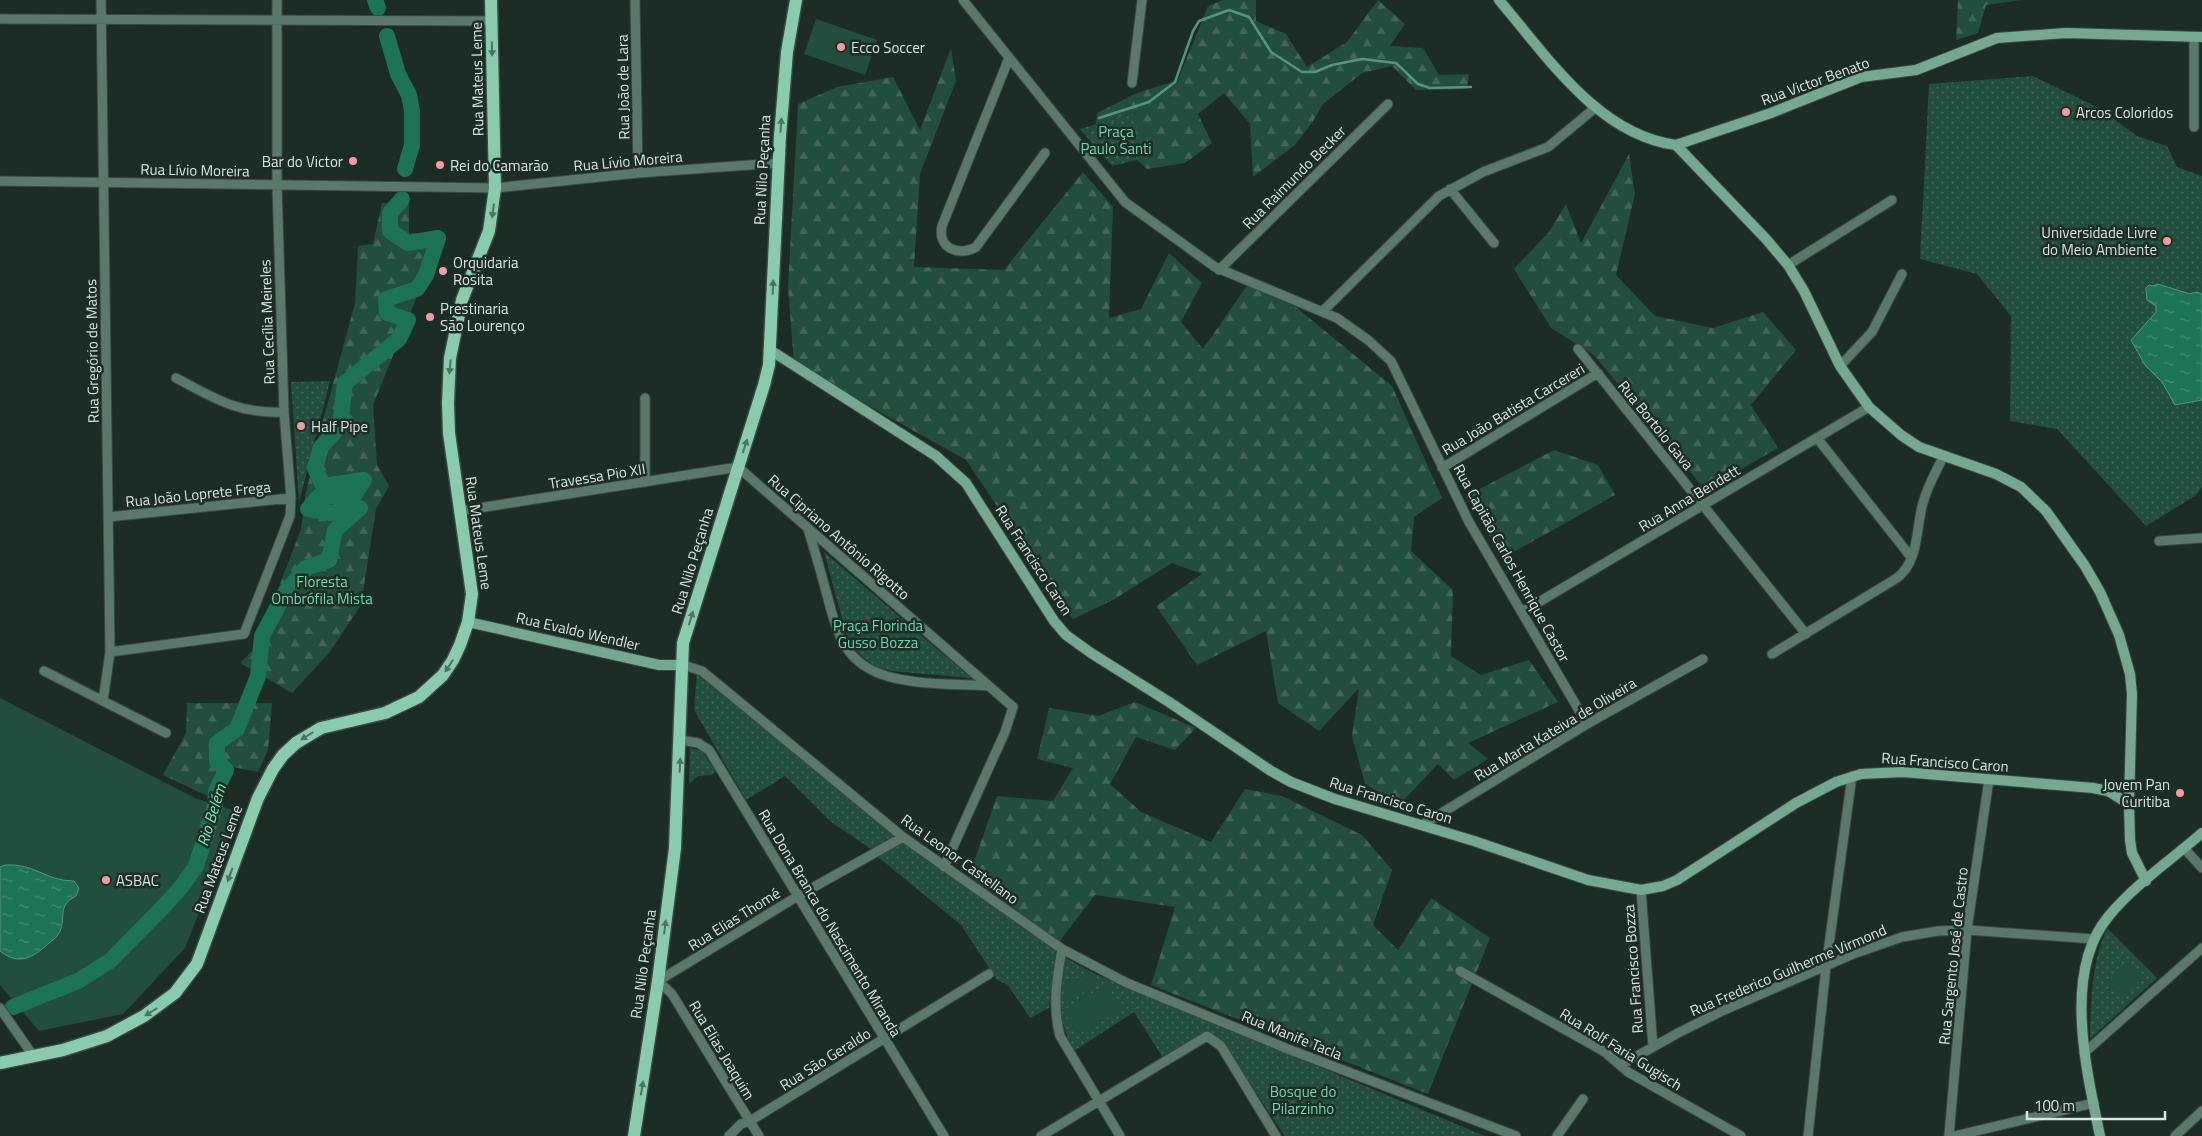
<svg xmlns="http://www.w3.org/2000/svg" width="2202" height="1136" font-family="'Titillium Web',sans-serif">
  <defs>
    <pattern id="forest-firs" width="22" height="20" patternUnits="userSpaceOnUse" patternTransform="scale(1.25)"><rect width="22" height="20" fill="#224e3d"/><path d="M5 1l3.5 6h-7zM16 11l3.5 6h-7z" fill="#426759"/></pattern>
    <pattern id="park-dots" width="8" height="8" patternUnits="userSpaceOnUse" patternTransform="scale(1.25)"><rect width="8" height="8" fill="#224e3d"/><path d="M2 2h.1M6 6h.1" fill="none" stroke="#426759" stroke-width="1.8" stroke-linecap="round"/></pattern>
    <pattern id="water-ripples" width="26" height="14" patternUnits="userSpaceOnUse" patternTransform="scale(1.25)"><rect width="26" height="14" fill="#1d7356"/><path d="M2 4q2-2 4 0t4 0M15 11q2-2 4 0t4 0" fill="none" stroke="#488d76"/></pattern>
  </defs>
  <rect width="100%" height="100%" fill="#1b2d25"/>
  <path fill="url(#forest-firs)" d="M1223,0H1256V21L1286,34L1307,67L1347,42L1378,0L1405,24L1390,46L1423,48L1439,75L1469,74L1467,89L1416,90L1392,66L1362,73L1323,104L1312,123L1295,145L1253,177L1250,124L1224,93L1198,114L1212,143L1185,163L1147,169L1137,160L1135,112L1096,125L1097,113L1137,93L1178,80L1208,6Z
    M1958,0H2022L1986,5L1978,33L1956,40Z
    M951,48L956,81L920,174L914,267L1004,270L1083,172L1113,207L1109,318L1141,309L1169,253L1202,283L1181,322L1203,349L1248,284L1297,308L1392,386L1442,498L1414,517L1411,551L1453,590L1451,656L1481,675L1529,660L1558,702L1468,743L1488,759L1454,780L1438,764L1399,805L1365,784L1352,736L1359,688L1319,731L1278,703L1266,631L1197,665L1156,606L1202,574L1172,563L1113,600L1073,619L966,460L794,364L788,287L798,104L837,87L893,77L920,130Z
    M1629,154L1635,194L1616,275L1655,316L1713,328L1763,312L1796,350L1751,405L1778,448L1705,490L1594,355L1551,328L1514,269L1549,232L1566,204L1581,243Z
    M382,203H409V233L442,235L373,405L377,465L389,486L376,509L361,605L329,653L292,693L240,663L256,647L301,529L305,497L321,428L355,303L358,246L373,244Z
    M1554,450L1598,465L1615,495L1503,558L1466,496Z
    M1135,702L1196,728L1175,750L1136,737L1110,784L1141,812L1211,842L1245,789L1282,796L1362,835L1392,870L1373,925L1398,950L1431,898L1490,938L1428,1094L1151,985L1175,907L1095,895L1059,942L969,876L997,796L1053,801L1073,768L1037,759L1049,708L1098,716Z
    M187,703H272L268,750L258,772L233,767L218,801L163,775L186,733Z"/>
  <path fill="url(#park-dots)" d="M2033,76L2099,108L2137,136L2167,146L2177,167L2202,176V487L2195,496L2146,526L2057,429L2010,421L2011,316L1977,274L1920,259L1929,84Z
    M1136,112L1137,160L1112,166L1080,129Z
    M330,381L299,503L291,382Z
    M824,552L971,678L891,671L878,667L866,660L849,644Z
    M697,672L895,835L871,849L831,822L785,776L746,800L694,710Z
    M690,748L702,751L716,771L711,775L698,776L689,784Z
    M903,842L1056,950L1049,1008L1030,1018L1008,985L997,980L961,925L878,857Z
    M2107,928L2157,978L2090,1039C2091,1000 2091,964 2107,928Z
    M1066,958L1093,973L1485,1136H1285L1224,1045L1209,1032L1163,1058L1134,1012L1074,1051C1056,1016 1059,996 1066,958Z"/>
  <path fill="#224e3d" d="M816,19L877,40L865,75L804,54Z
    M0,698L195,798L239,812L185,948L123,1014L39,1031L0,985Z
    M2131,963L2143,976L2120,997L2108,984Z
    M1083,975L1099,982L1064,1005L1067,984Z
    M1107,984L1120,1010L1079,1034L1063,1011Z"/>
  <path fill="url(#water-ripples)" stroke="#55957f" d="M2158,284L2190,294L2197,292L2202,294V400L2175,405L2162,382L2145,365L2131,340L2156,312V306L2147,300L2146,288L2149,285L2152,286Z
    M5,865C35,863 45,881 74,881L79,888L76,896C56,906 67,918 59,933C57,938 52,940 48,944C32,958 19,966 0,951V867Z"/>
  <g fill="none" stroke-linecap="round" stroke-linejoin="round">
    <path stroke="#55957f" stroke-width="2.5" d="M1099,118L1149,102L1175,82L1193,31L1199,21L1229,10L1249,17L1271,52L1302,72H1315L1332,65L1362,59L1396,63L1418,84L1430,88L1471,87"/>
    <path stroke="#1d7356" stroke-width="16" d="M375,0L378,8
      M387,36L398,74L409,95L412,111V145L405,169
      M13,1007L78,981L110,961L166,904L182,886L196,866L215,806L216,791L226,770L217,761V743L237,729L258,676L262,636L285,593L306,568L329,560L335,530L360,508L331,513L308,509L318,497L355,494L364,480L323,486L315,468L321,447L340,426L345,383L399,339L408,320L387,313L386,299L417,289L426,275L438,238L408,243L390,231V213L402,199"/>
    <g stroke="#394a43" stroke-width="11">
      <path id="street" d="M101,0L110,652L103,701
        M635,0L638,173
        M963,0L1125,202L1215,267L1337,318L1368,340L1391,361L1469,522L1587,724
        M0,19L492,21
        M1009,58L942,226C937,248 959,257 976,247L1045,153
        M1132,83L1142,0
        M2194,127V37
        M0,181L495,188L638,173L778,163
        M1450,189L1494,243
        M1788,265L1892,200
        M1219,270L1388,104
        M1323,311L1439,196L1483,172L1548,147L1595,108
        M1578,349L1806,634
        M1840,366L1872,332L1902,274
        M176,378C216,399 238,414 284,412
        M645,398V482
        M1817,438L1911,557
        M1442,468L1598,373
        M460,511L738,467L1013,707L1005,732L944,867
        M108,517L291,498
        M808,529C815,551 821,573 827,595C838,637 846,667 894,678C924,685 958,684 989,686
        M2159,541L2202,538
        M1522,612L1869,407
        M110,652L244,634L290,516L291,498L284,412L277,185V0
        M1772,654L1897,578C1919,562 1916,527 1923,503C1927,487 1936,472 1943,457
        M683,665L702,671L903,837L1062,949C1057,978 1052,1006 1060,1036L1120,1136
        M44,671L166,733
        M681,740L698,743L709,750L944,1136
        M1422,825L1587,724L1703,659
        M2184,848L2202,868
        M1641,890L1653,1047
        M1062,949L1127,983L1288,1049L1516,1136
        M1460,971L1605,1052L1628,1072L1741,1136
        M0,1008L34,1057
        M2084,1053L2202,948
        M1621,1065L1678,1033L1722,1011L1853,954L1902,937L1938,931L1967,930L2094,939
        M729,1136L741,1124L750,1121L989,974
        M759,1136L672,994L658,981L798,896L903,837
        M1041,1136L1207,1036L1221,1046L1276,1136
        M1557,1136L1583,1099
        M1808,1136L1826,967L1852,776
        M1949,1136L1967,930L1989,779
        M1955,1136L2094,1103
        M2175,1136L2202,1111"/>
    </g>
    <g stroke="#394a43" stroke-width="12">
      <path id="secondary" d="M1499,0C1547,56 1598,135 1676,145L1766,239L1788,265L1804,291L1840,366L1869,407L1901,435L1919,447L1996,474L2021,487L2046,511L2085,566L2100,592L2119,635L2130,674L2132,694L2129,804L2130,840L2132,853L2146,881
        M1676,145L1771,113L1861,77L1916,70L1997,38L2066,33L2202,37
        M770,350L936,456L966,483L1054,621L1066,635L1091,653L1169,702L1271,771L1291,782L1335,799L1474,841L1588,880L1641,890L1663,886L1677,880L1796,803L1836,782L1861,774L1903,772L2093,788L2108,791L2129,804
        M468,622L659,665H683
        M2100,1136C2087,1072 2062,973 2108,917C2134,885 2171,860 2202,833"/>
    </g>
    <g stroke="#394a43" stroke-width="15">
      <path id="primary" d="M0,1063L63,1050L107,1036L144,1016L175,993L197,964L258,798L273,769L283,755L296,743L321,728L385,713L419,697L443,675L453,660L460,645L468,622L472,594L449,433L448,403L450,358L462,300L489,231L495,188L491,0
        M634,1136L658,981L675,848L683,643L764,385L769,365L780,136L787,52L796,0"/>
    </g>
    <use href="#street" stroke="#5a796b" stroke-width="9"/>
    <use href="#secondary" stroke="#75a891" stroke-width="10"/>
    <use href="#primary" stroke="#89cbae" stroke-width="12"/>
  </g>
  <defs><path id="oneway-solid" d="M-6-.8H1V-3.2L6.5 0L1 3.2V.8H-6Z" transform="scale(1.25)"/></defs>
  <g fill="#4c7463">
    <use href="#oneway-solid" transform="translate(492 49) rotate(89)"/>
    <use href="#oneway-solid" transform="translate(781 125) rotate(-86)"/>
    <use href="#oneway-solid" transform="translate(493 211) rotate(97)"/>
    <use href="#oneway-solid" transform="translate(773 287) rotate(-88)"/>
    <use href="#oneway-solid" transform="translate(450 367) rotate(95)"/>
    <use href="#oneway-solid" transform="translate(745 446) rotate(-72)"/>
    <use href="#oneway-solid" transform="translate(691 618) rotate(-73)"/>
    <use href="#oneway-solid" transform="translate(449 666) rotate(123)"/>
    <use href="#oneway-solid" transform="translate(307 736) rotate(148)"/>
    <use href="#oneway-solid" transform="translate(680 765) rotate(-87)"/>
    <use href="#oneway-solid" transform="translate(230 875) rotate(110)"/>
    <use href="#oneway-solid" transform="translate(665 927) rotate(-83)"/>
    <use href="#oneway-solid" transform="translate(151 1012) rotate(148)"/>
    <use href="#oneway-solid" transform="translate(642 1088) rotate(-81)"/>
  </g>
  <g fill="#f49aa1" stroke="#1b2d25" stroke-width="2">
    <circle cx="841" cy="47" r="5"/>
    <circle cx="2066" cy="112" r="5"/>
    <circle cx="353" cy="161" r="5"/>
    <circle cx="440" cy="165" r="5"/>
    <circle cx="2167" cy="241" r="5"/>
    <circle cx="443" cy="271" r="5"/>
    <circle cx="430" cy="317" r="5"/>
    <circle cx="301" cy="426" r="5"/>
    <circle cx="2180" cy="793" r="5"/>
    <circle cx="106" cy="880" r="5"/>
  </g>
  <g text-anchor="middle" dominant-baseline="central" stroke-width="5" stroke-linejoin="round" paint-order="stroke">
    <g font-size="15" fill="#d9e4de" stroke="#1b2d25" text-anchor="start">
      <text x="851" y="47">Ecco Soccer</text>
      <text x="2076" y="112">Arcos Coloridos</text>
      <text x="343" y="161" text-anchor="end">Bar do Victor</text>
      <text x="450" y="165">Rei do Camarão</text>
      <text x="2157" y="232" text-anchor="end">Universidade Livre<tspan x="2157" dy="17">do Meio Ambiente</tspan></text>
      <text x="453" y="262">Orquidaria<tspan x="453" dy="17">Rosita</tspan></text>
      <text x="440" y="308">Prestinaria<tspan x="440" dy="17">São Lourenço</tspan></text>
      <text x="311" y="426">Half Pipe</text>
      <text x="2170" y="784" text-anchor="end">Jovem Pan<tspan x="2170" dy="17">Curitiba</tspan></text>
      <text x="116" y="880">ASBAC</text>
    </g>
    <g font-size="15" fill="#d9e4de" stroke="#1b2d25">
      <text transform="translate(477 79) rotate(-91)">Rua Mateus Leme</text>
      <text transform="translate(1815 81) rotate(-20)">Rua Victor Benato</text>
      <text transform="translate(623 87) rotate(-91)">Rua João de Lara</text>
      <text transform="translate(628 161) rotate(-5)">Rua Lívio Moreira</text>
      <text transform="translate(195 170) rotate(1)">Rua Lívio Moreira</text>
      <text transform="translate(762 170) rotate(-87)">Rua Nilo Peçanha</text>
      <text transform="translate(1294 177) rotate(-45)">Rua Raimundo Becker</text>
      <text transform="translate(267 322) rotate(-92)">Rua Cecília Meireles</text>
      <text transform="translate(92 351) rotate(-91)">Rua Gregório de Matos</text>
      <text transform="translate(1513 409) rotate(-31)">Rua João Batista Carcereri</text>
      <text transform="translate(1656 425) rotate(51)">Rua Bortolo Gava</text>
      <text transform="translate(597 476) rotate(-9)">Travessa Pio XII</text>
      <text transform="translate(198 494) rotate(-6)">Rua João Loprete Frega</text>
      <text transform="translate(1689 498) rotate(-31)">Rua Anna Bendett</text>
      <text transform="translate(479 533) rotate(82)">Rua Mateus Leme</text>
      <text transform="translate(839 537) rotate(41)">Rua Cipriano Antônio Rigotto</text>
      <text transform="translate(1034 560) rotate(57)">Rua Francisco Caron</text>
      <text transform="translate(692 561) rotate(-73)">Rua Nilo Peçanha</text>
      <text transform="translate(1512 563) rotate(61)">Rua Capitão Carlos Henrique Castor</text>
      <text transform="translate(578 631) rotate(13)">Rua Evaldo Wendler</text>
      <text transform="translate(1555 729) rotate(-31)">Rua Marta Kateiva de Oliveira</text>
      <text transform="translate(1945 762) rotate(4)">Rua Francisco Caron</text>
      <text transform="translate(1391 800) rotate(17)">Rua Francisco Caron</text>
      <text transform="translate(218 859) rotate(-70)">Rua Mateus Leme</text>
      <text transform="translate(960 859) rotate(36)">Rua Leonor Castellano</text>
      <text transform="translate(734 919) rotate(-32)">Rua Elias Thomé</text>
      <text transform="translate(830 923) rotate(59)">Rua Dona Branca do Nascimento Miranda</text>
      <text transform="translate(1953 956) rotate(-84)">Rua Sargento José de Castro</text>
      <text transform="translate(643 964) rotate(-82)">Rua Nilo Peçanha</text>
      <text transform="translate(1633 969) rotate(-94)">Rua Francisco Bozza</text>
      <text transform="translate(1788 970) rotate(-23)">Rua Frederico Guilherme Virmond</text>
      <text transform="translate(1292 1035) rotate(22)">Rua Manife Tacla</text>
      <text transform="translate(1621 1049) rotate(32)">Rua Rolf Faria Gugisch</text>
      <text transform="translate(722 1050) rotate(59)">Rua Elias Joaquim</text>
      <text transform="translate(825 1059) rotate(-32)">Rua São Geraldo</text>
    </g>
    <g font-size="15" fill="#67d9ac" stroke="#1b2d25">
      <text x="1116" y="131">Praça<tspan x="1116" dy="17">Paulo Santi</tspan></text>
      <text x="322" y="581">Floresta<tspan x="322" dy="17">Ombrófila Mista</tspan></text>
      <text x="878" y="625">Praça Florinda<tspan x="878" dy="17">Gusso Bozza</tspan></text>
      <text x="1303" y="1091">Bosque do<tspan x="1303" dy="17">Pilarzinho</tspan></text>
    </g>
    <g font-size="16" font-style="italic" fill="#78e9bc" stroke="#1b2d25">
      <text transform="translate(211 815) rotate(-73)">Rio Belém</text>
    </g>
  </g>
  <path d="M2027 1111v8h138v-8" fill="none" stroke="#d9e4de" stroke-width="2.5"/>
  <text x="2034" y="1111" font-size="15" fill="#d9e4de" stroke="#1b2d25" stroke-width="4" paint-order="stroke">100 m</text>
</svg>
